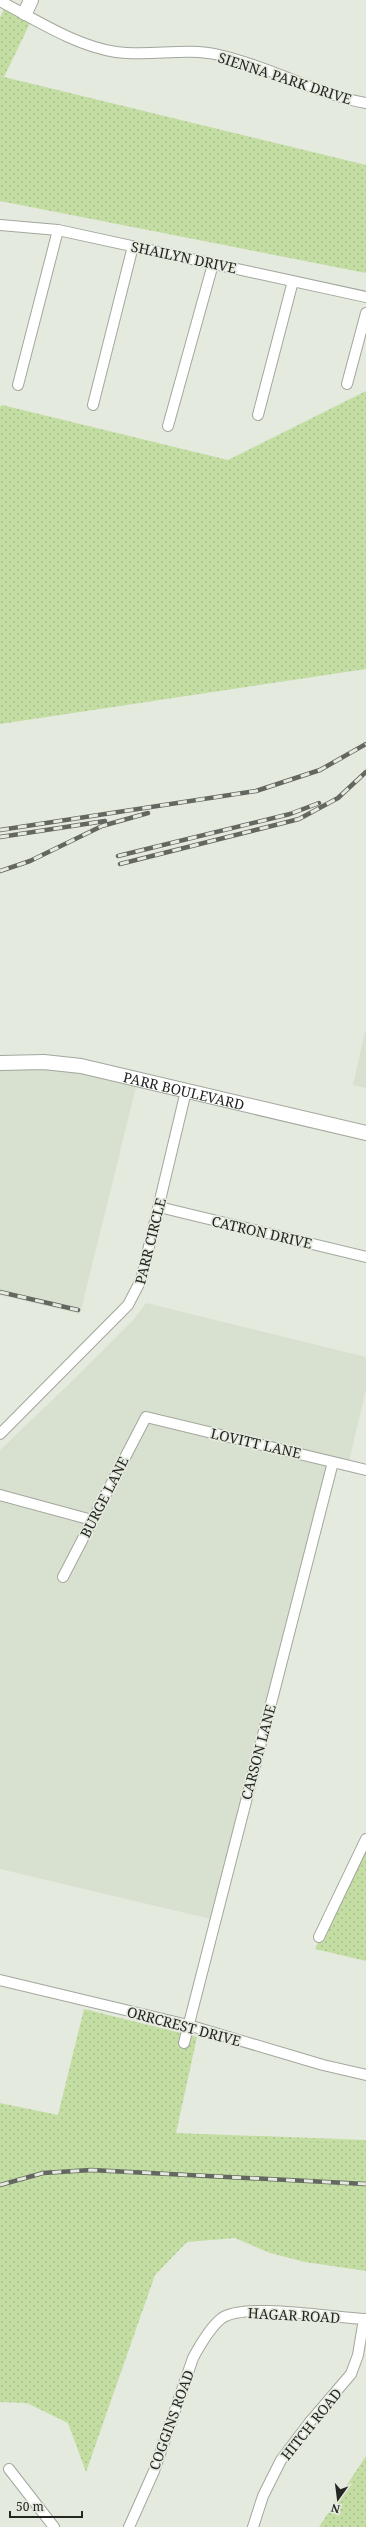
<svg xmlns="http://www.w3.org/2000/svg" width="366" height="2527" font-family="'Noto Serif',serif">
  <defs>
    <pattern id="grass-dots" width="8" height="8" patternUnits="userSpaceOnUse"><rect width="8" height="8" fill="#c3dda2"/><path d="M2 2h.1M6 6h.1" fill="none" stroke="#a7be8b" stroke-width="1.8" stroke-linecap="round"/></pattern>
  </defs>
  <rect width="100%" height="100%" fill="#e5eadf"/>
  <path fill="#d8e0cf" d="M366,1028V1088L353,1085Z
    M0,1063L138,1079L80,1314L0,1295Z
    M146,1303L366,1357V1390L348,1465L334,1462L215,1920L0,1869V1450L69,1384L135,1318Z"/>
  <path fill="url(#grass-dots)" d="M6,4L33,17L4,77L366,165V273L0,201V18Z
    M366,391V669L0,724V407L2,405L228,460Z
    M366,1839V1961L315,1949Z
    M84,2009L197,2037L176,2133L366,2140V2271L305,2262L270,2253L235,2238L187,2242L155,2275L86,2472L68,2423L27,2403L0,2402V2103L58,2115Z
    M366,2456V2527H319Z"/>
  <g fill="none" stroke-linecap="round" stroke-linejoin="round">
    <g stroke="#a2a79d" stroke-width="12">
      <path id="street" d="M0,1C36,20 76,46 116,52C151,57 185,47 219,55C270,66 315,94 366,103
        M0,225L58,230L366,297
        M347,384L366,313
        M18,385L58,230
        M93,405L133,246
        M258,415L293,281
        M168,426L213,264
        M159,1207L366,1257
        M0,1434L128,1305L141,1280L186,1091
        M0,1495L92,1520
        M63,1577L146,1417L366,1470
        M319,1937L366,1839
        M0,1980L188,2025L323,2065L366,2075
        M184,2043L333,1462
        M9,2469L54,2527
        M129,2527L154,2471L193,2358C200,2345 210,2327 222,2318C245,2302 335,2318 366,2319
        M253,2527L263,2496L281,2460L309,2423L351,2374L358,2355L364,2319"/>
    </g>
    <g stroke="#a2a79d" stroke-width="16">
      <g id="secondary">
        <path d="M25,13L31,0"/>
        <path id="s1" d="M0,1063L44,1062L81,1066L366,1133"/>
      </g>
    </g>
    <use href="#street" stroke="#fff" stroke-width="10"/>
    <use href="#secondary" stroke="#fff" stroke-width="14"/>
    <g stroke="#646760" stroke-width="4.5">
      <path id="rail" d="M0,830L256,791L320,770L366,744
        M0,837L105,821
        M118,856L290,814L319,803
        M120,864L299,819L338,798L366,772
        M0,871L30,861L102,826L148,813
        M0,1292L78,1310
        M0,2185L43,2173L91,2170L366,2184"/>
    </g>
    <use href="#rail" stroke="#e5eadf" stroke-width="3" stroke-dasharray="9" stroke-linecap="butt"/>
  </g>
  <g text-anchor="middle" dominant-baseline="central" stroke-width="3.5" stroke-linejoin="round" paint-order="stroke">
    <g font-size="14" fill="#242622" stroke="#e5eadf">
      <text transform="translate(285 78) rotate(18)">SIENNA PARK DRIVE</text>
      <text transform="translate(184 257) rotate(12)">SHAILYN DRIVE</text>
      <text stroke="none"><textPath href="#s1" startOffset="187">PARR BOULEVARD</textPath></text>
      <text transform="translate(262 1232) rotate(13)">CATRON DRIVE</text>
      <text transform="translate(150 1241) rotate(-76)">PARR CIRCLE</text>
      <text transform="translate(256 1443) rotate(13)">LOVITT LANE</text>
      <text transform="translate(104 1497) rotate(-63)">BURGE LANE</text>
      <text transform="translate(258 1752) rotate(-75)">CARSON LANE</text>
      <text transform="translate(184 2026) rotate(15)">ORRCREST DRIVE</text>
      <text transform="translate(294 2315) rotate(3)">HAGAR ROAD</text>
      <text transform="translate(171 2420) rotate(-70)">COGGINS ROAD</text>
      <text transform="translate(311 2424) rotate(-51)">HITCH ROAD</text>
    </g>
  </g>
  <g transform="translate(338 2499) rotate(194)" stroke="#e5eadf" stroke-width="3" paint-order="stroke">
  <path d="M0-3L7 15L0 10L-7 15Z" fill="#242622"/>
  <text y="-6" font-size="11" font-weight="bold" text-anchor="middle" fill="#242622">N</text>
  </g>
  <path d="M10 2511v6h72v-6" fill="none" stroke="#242622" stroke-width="2"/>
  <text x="16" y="2511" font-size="12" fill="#242622" stroke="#e5eadf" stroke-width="3" paint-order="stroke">50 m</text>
</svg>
